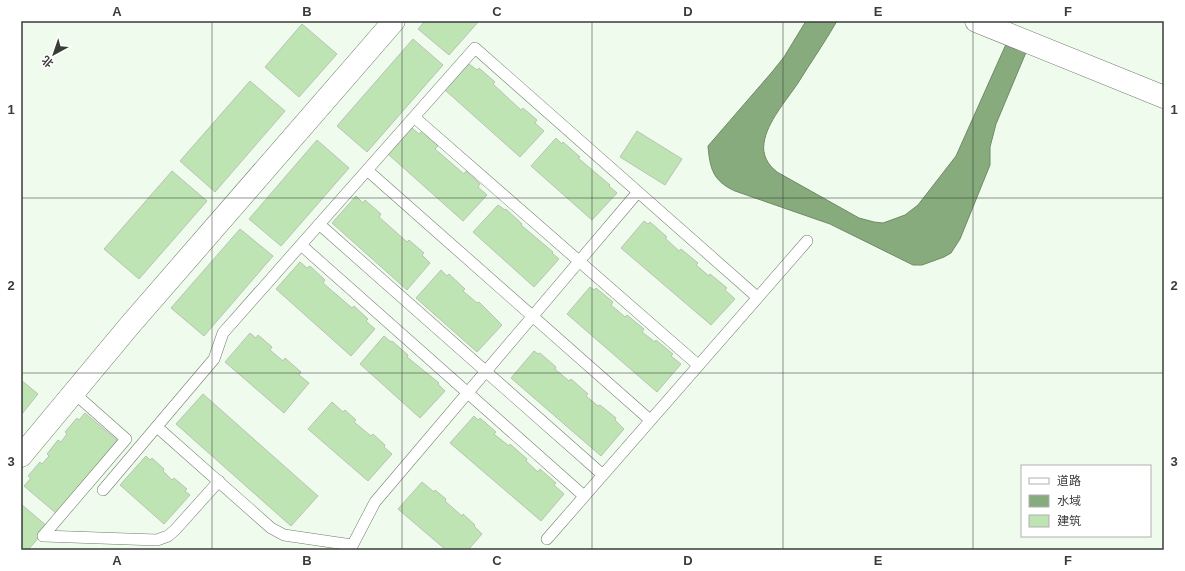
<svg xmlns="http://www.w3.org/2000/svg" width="1185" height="571" font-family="Helvetica,'Noto Sans SC',sans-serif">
  <rect width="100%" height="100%" fill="#effbec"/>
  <path fill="#88ab7d" stroke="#708a68" d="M806,21H837C825,42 811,62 798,83C786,101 767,122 764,143C762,155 768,165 777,172L859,218L874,222L883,223L905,215L918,205L956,156L1007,42L1027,50L996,124L990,147V165L960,239L951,253L944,257L922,265H913L830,224L735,191C713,181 710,169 708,146L772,72L784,57Z"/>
  <path fill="#bfe4b3" stroke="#b8c3b4" d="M425,21H479L449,55L418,29Z
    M302,24L337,54L299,97L265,67Z
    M413,39L443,65L367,152L337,126Z
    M469,64L477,70L479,68L495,82L493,84L521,110L523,108L537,120L535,123L544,131L520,157L445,90Z
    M250,81L285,111L215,192L180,161Z
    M412,128L419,134L422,131L438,146L435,149L464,174L466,171L480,184L478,187L487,195L463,221L388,154Z
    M637,131L682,159L665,185L620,157Z
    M556,138L562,144L563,142L580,157L578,158L610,185L609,186L617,193L592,220L531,166Z
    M317,140L349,168L281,246L249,219Z
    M172,171L207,201L139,279L104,249Z
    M356,196L363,203L365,200L381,214L379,217L407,242L409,240L424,253L422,255L430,263L407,290L332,223Z
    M498,205L505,210L506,209L522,224L521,225L553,252L552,253L559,259L534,287L473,232Z
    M644,221L648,224L650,222L667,237L665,238L679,251L681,249L698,263L696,265L709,276L710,274L727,288L725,290L735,299L711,325L621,248Z
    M240,229L273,256L204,336L171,308Z
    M300,262L307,268L310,266L325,280L323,283L352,308L354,306L368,319L366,321L375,329L351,356L276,289Z
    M441,270L447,276L449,274L465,289L463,291L477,303L479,302L502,325L477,352L416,298Z
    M590,287L594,290L596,288L613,302L611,305L625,317L627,315L644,329L642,332L655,342L656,340L673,354L671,356L681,364L657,392L567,314Z
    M250,333L256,338L258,335L272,347L270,350L283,361L285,358L301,372L299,375L309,383L284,413L225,362Z
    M384,336L391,342L392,341L408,355L407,357L439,383L438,384L445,391L420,418L360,364Z
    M534,351L538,354L540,353L556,367L555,369L569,381L571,379L588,394L586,396L598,406L600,405L616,418L615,420L624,429L601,456L511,378Z
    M21,380L38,394L21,415Z
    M203,394L318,496L291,526L176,424Z
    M332,402L343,412L345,410L356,420L354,422L371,436L373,434L385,445L384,447L392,454L368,481L308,429Z
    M85,413L118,441L57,514L24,486L31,478L28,476L40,462L42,464L49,456L47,454L58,440L61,442L67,434L65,432L77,418L79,420Z
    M474,416L478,420L480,418L496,432L494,434L509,446L510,444L527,459L526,461L538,472L540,469L556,483L554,485L564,494L541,521L450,443Z
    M146,456L150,460L152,458L164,469L163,471L172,480L174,478L187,489L185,491L190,495L164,524L120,485Z
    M422,482L434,492L435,490L446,499L445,501L462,516L463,514L475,525L474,526L482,534L468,550H446L398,509Z
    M21,504L48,527L28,550H21Z"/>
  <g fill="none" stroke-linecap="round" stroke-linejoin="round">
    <g stroke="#727c6f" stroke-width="12">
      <path id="service" d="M414,117L698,365
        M367,170L650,420
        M319,224L603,475
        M301,245L584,496
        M157,427L271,528L284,535L352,545
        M103,490L214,359L223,333L475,48L757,297
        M43,536L157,540L168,536L175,530L219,481
        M43,536L126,439L74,393
        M547,539L807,241
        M350,550L375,502L638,192"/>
    </g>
    <g stroke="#727c6f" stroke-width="23">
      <path id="minor" d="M976,21L1164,97
        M21,456L130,325L394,21"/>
    </g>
    <use href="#service" stroke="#fff" stroke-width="11"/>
    <use href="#minor" stroke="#fff" stroke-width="22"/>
  </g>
  <path fill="none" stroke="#393d37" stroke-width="1" stroke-opacity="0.55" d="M212,21V550M402,21V550M592,21V550M783,21V550M973,21V550M21,198H1164M21,373H1164"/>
  <rect width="1185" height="571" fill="none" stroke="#ffffff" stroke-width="44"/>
  <rect x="1021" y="465" width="130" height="72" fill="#ffffff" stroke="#b0b1af"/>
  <rect x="1029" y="478" width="20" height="6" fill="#ffffff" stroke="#b0b1af"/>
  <text x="1057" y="485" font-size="12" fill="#393d37">道路</text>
  <rect x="1029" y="495" width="20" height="12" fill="#88ab7d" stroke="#b0b1af"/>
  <text x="1057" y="505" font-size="12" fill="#393d37">水域</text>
  <rect x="1029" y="515" width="20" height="12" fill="#bfe4b3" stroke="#b0b1af"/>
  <text x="1057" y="525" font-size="12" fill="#393d37">建筑</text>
  <g transform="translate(54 54) rotate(220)" stroke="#ffffff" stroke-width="3" paint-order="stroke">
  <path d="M0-3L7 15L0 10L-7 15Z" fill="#393d37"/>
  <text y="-6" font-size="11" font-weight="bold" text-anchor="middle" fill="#393d37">北</text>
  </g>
  <rect x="22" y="22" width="1141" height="527" fill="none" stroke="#393d37" stroke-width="1.5"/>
  <g font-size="13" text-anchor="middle" font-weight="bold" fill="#393d37">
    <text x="117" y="16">A</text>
    <text x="307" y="16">B</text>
    <text x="497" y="16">C</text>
    <text x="688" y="16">D</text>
    <text x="878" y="16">E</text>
    <text x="1068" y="16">F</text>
    <text x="11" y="114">1</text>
    <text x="1174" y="114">1</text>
    <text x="11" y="290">2</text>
    <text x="1174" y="290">2</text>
    <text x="11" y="466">3</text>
    <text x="1174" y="466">3</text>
    <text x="117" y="565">A</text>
    <text x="307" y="565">B</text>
    <text x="497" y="565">C</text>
    <text x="688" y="565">D</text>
    <text x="878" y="565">E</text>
    <text x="1068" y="565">F</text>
  </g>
</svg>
